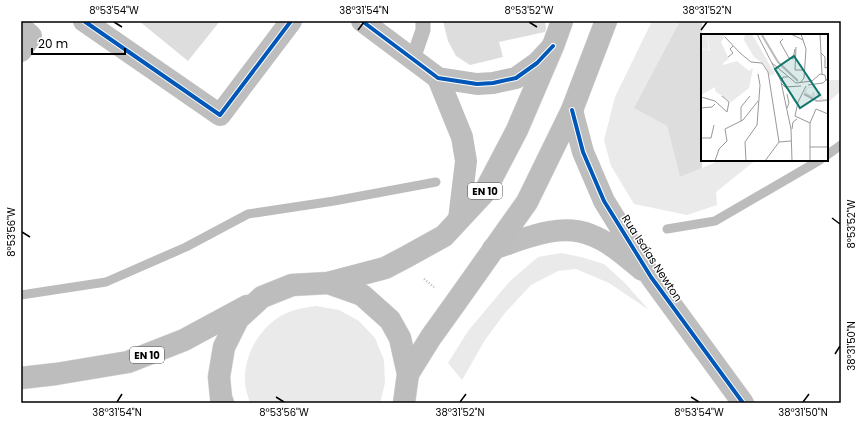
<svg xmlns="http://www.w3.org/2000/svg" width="862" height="424" font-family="Poppins,sans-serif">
  <rect width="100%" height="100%" fill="#fff"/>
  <path fill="#eaeaea" d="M652,21H680L635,108L667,126L680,177L721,160H756L716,192L717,205L687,215L634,204L611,166L604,140L615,97Z
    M827,80H841V91L827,103Z
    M561,253L581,257L604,264L624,282L649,310L609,283L576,269L558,271L531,285L505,313L485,340L462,380L448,363L468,331L510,281L538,257Z
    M316,306L339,310L359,321L375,338L384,360L385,383L380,403H250C248,396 245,389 245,382C243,352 265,318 295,310C301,308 309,307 316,306Z"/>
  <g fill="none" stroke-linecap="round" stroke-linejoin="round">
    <path stroke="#bcbcbc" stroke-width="9" d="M827,155L841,145
      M667,229L715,221L820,160
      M21,295L106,282L186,247L248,214L334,201L436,182"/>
  </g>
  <path fill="#ddd" d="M139,21H220L188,61Z
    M443,21H545L546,28L545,32L499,42L503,57L470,65L456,56L448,41Z
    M680,21H702V168L680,177L667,126L634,108Z"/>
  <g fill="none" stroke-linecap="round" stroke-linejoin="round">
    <g stroke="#dbdbdb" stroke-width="23">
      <path id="primary" d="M328,283L385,268L406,257L444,236L484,193L517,130L553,46L562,21
        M408,374L431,337L454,305L527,202L572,110L606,21
        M21,378L56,374L128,362L184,340L247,306
        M223,403L221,398L219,377L224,347L238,319L262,297L292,285L328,283L362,295L390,320L400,338L408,374L404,403"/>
    </g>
    <path stroke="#b8b8b8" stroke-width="2.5" stroke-dasharray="1 2" stroke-linecap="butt" d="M424,279L434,287"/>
    <path stroke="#bebebe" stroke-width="15" d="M413,59L423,30V21"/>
    <path stroke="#bebebe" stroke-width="22" d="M84,21L220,115L291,21
      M362,21L438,78L477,84L493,83L516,78L537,63L553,46
      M21,27L31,36L21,51
      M438,78L462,137L466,161L459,219
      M572,110L583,152L604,201L651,277L743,403
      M493,249C524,239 559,222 591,235C610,242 626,257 642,270"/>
    <use href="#primary" stroke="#bdbdbd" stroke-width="22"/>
    <g stroke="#fff" stroke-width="6">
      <path id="cycleway" d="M84,21L220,115L291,21
        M362,21L438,78L477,84L493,83L516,78L537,63L553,46
        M572,110L583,152L604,201L651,277L743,403"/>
    </g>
    <use href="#cycleway" stroke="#0057b8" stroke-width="4"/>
  </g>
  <path fill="none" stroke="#000" stroke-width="1.5" d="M114,22L122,27M529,22L537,27M358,30L364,22M701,30L707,22M832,218L840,224M22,232L30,237M835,354L840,346M276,397L284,402M691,397L699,402M117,402L122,394M460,402L466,394M803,402L809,394"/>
  <g text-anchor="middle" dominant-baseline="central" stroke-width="3" stroke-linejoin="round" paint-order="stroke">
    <g fill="#fff" stroke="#4c4c4c" stroke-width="1">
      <rect x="468" y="183" width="34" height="16" rx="3"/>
      <rect x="130" y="347" width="34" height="16" rx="3"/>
    </g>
    <g font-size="10" font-weight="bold" fill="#000">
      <text x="485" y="191">EN 10</text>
      <text x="147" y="355">EN 10</text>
    </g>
    <g font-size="11" fill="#000" stroke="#fff">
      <text transform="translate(652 258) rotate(57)">Rua Isaías Newton</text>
    </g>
  </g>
  <g transform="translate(701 34)">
    <rect width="127" height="127" fill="#fff"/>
    <path d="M6,0H25L20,8L28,25L22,29V31L36,27L48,37L52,34L48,54L30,68L14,57V53L0,61V15L9,17ZM6,0L8,17L0,14V1ZM44,0H51L74,40L69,42L63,30L53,23L43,6ZM120,52L107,54L105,58L110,61L113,57L115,64L116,57H119L123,65H120L115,64L106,61H105L103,57L107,53Z" fill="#eaeaea"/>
    <path fill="none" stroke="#bcbcbc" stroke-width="2" d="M61,1L77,28L97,47M103,60L116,67L127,66"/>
    <path fill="none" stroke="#999" stroke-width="1" d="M56,0L80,47M90,0L102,6M119,0L121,40M24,3L39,19L50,28L61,29L67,38L78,108M82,5L79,8L88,24L92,25L94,15M95,13L94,36H103M120,19L124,23V34L127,33M27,23L32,19L29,15L32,12M71,29L95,49L111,47L119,40L124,41L125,47M87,43H82L80,48L90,95L91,127M80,49L84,53L100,52M99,49L103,44L105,15L100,0M107,51L122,49L126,45M105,52L97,68L94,82L109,89M86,60L88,69L86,74M0,63L14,67L26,78L28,68L21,62M0,74L11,73L14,70M40,87V73L49,62M91,95L92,88L96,85M0,104H10L13,91M109,113H127M14,127L18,115L26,107L24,95L42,86L57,67M45,127L44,108L56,91L59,51L57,40M64,127L78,108L90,107M109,127V89L115,75L127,80"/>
    <path fill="#0f766e" fill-opacity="0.15" stroke="#0f766e" stroke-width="2" d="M93,22L119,61L99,74L74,35Z"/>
    <rect width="127" height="127" fill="none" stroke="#000" stroke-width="2"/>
  </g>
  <rect width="862" height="424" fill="none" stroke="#ffffff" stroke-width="44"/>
  <path d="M32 48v6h93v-6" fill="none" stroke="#000000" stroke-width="2"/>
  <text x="38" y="48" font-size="12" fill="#000000" stroke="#ffffff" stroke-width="3" paint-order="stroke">20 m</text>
  <rect x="22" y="22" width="818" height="380" fill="none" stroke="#000" stroke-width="1.5"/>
  <g font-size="10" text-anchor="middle" fill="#000">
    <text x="114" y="14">8°53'54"W</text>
    <text x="364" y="14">38°31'54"N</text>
    <text x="529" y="14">8°53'52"W</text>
    <text x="707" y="14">38°31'52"N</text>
    <text transform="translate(851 224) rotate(-90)" y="4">8°53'52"W</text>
    <text transform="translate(11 232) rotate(-90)" y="4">8°53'56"W</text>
    <text transform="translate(851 346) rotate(-90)" y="4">38°31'50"N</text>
    <text x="117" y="416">38°31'54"N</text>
    <text x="284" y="416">8°53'56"W</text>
    <text x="460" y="416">38°31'52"N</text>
    <text x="699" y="416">8°53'54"W</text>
    <text x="803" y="416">38°31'50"N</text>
  </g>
</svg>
